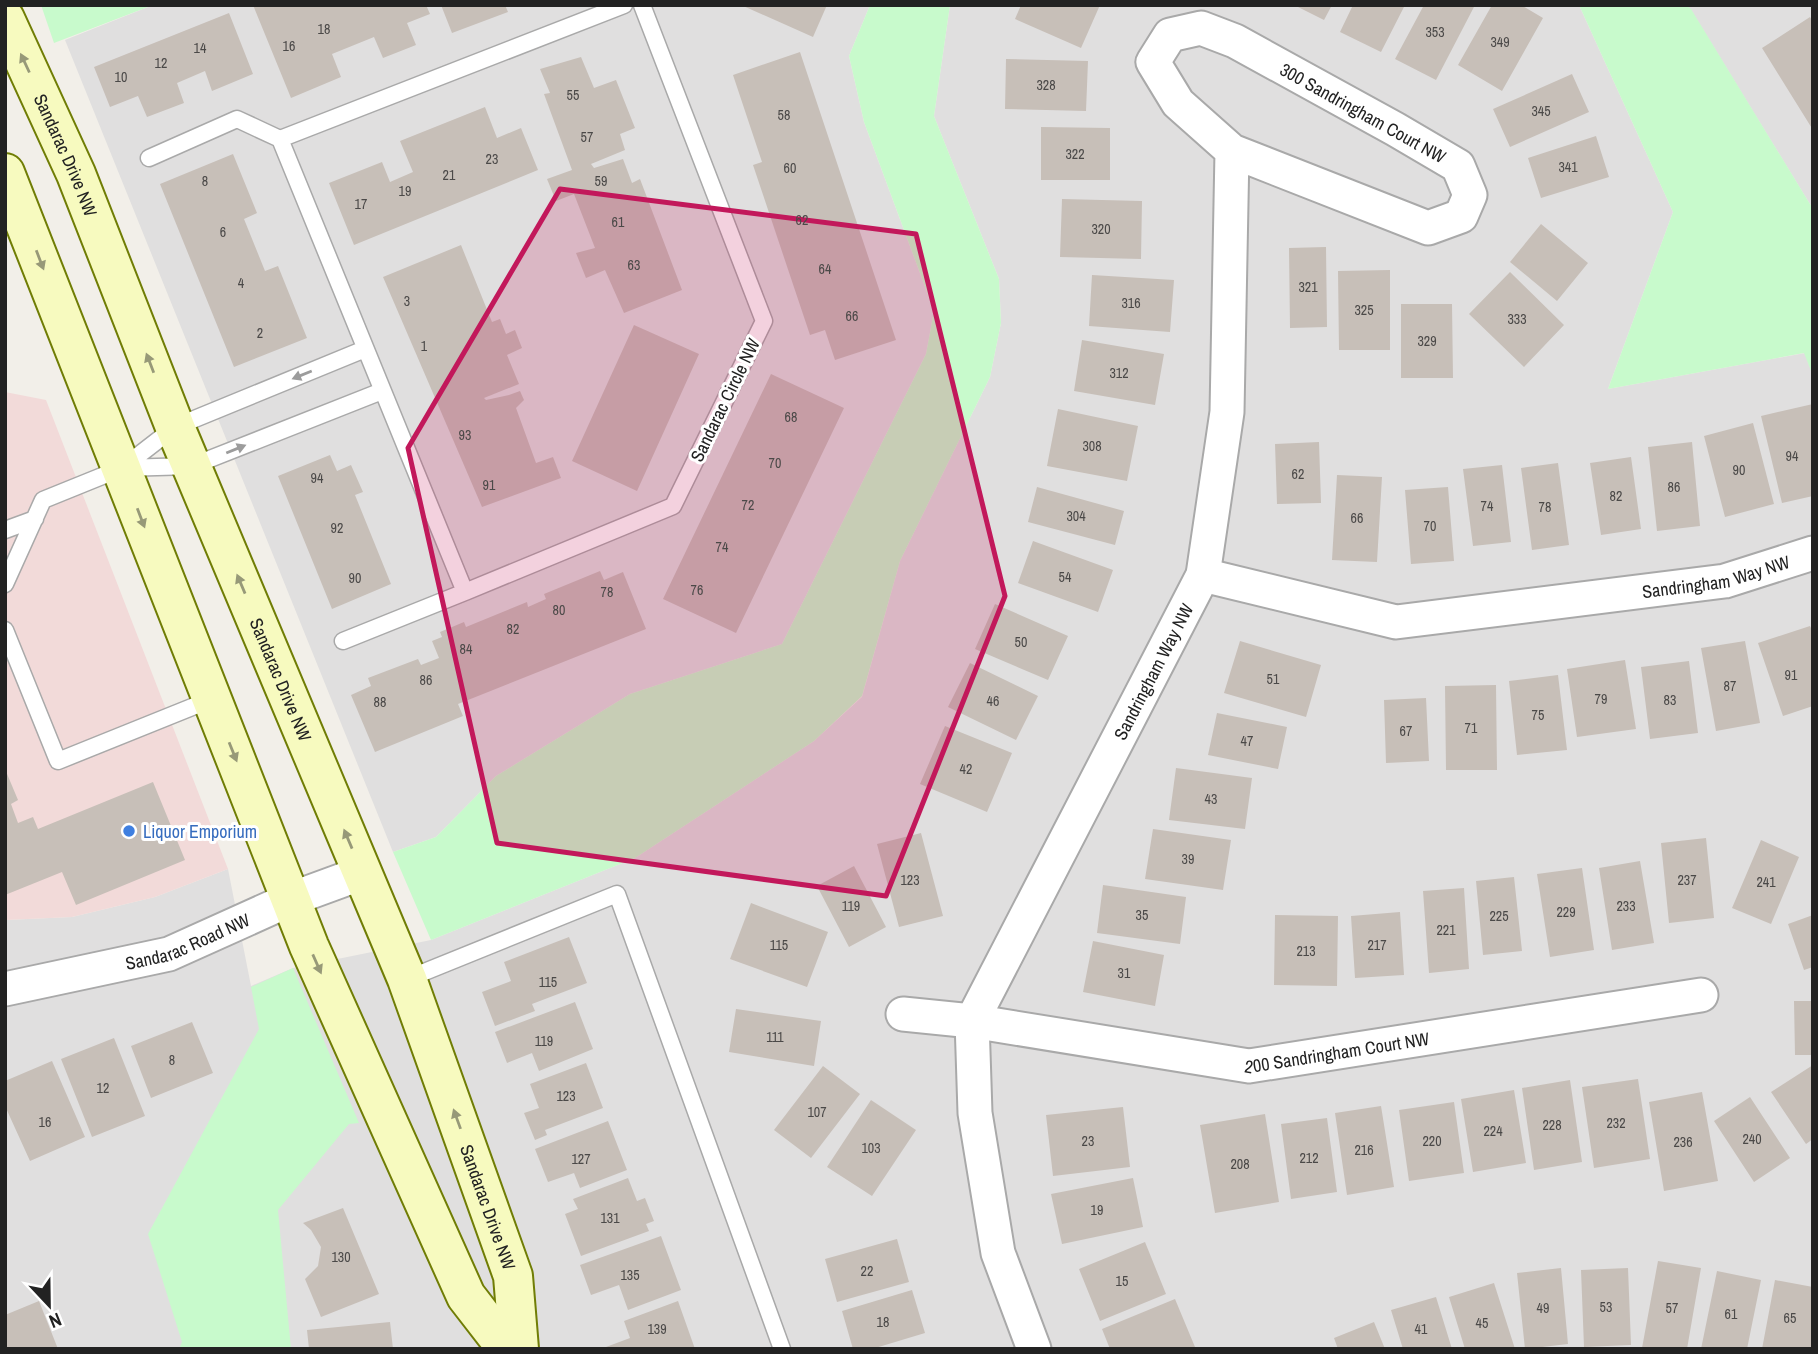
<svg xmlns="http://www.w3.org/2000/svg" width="1818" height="1354" font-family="'Archivo Narrow',sans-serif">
  <rect width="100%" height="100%" fill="#f2efe9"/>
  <path fill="#e0dfdf" d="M153,5H870L849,56L864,122L934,311L926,354L782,644L630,694L496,776L436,837L393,852L65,40Z
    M950,5H1579L1673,212L1608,389L1805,353L1813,376V1349H5V920L72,917L155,897L228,869L251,986L293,968L431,940L635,858L814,741L862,697L900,561L990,377L1001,323L999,279L934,116Z
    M1686,5H1813V209L1691,10Z"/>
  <path fill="#f2dad9" d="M5,392L46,400L228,869L155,897L72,917L5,920Z"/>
  <path fill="#c8facc" d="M41,5H153L54,43Z
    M870,5H950L934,116L999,279L1001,323L990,377L900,561L862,696L814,741L635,858L431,940L393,852L436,837L496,776L630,694L782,644L926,354L934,311L864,122L849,56Z
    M1579,5H1686L1691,9L1813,209V376L1804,353L1608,389L1673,212Z
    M293,968L359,1123L349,1124L278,1210L291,1349H179L182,1342L148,1234L259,1029L251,987Z"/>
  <path fill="#c7bfb8" d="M253,5H426L430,14L407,23L416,45L383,58L374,37L332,54L341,77L291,98Z
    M441,5H505L508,12L452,33Z
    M741,5H827L813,37Z
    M1021,5H1100L1081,48L1015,19Z
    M1294,5H1332L1324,20Z
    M1353,5H1405L1381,52L1340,32Z
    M1424,5H1475L1436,80L1395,59Z
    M1492,5H1521L1543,18L1502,91L1458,65Z
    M229,13L253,74L212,91L205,71L177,83L184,103L147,117L138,96L110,107L94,67Z
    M1810,17L1813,22V130L1762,48Z
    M800,52L896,340L835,360L825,330L810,335L753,165L762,162L733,75Z
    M581,57L594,88L616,80L635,128L620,134L625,150L591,164L594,168L623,159L632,183L640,179L682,290L624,313L605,270L586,278L576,253L595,248L574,194L556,201L547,179L572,170L544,94L550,93L540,69Z
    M1006,59L1088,61L1086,111L1005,109Z
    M1572,74L1589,112L1510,147L1493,109Z
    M485,107L497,138L521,128L538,170L354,245L329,183L382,162L390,182L413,172L400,141Z
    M1041,127L1110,128V180H1041Z
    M1596,136L1609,177L1541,198L1528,158Z
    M233,154L257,213L244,219L265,271L278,266L307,338L234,367L160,184Z
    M1062,199L1142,201L1141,259L1060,257Z
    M1541,224L1588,263L1557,301L1510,262Z
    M461,245L492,322L500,319L506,334L515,330L522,348L507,355L519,384L484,398L486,400L509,395L520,391L524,400L516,408L536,463L553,457L561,478L482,507L383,277Z
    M1326,247L1327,327L1290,328L1289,248Z
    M1390,270V350H1339L1338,271Z
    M1510,272L1564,325L1524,367L1469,314Z
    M1092,275L1174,280L1170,332L1089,326Z
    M1401,304H1452L1453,378H1401Z
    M634,325L699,354L637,491L572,461Z
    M1082,340L1164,354L1155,405L1074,391Z
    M771,374L844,408L736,633L663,599Z
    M1813,404V496L1782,503L1761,416Z
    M1058,409L1138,426L1127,481L1047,466Z
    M1753,423L1774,504L1725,517L1704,436Z
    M1319,442L1321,503L1277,504L1275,444Z
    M1692,442L1700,526L1657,531L1648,447Z
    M330,455L337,471L351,465L363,492L355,495L391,584L332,609L278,476Z
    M1631,457L1641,529L1601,535L1590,463Z
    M1558,463L1569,545L1532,550L1521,468Z
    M1502,465L1511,542L1473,546L1463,469Z
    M1337,475L1382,477L1377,562L1332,560Z
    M1037,487L1124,511L1115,545L1028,522Z
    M1448,487L1454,561L1411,564L1405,490Z
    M1033,541L1113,570L1098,612L1018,583Z
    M600,571L604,580L623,572L646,629L458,704L463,716L375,752L351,695L371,686L368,678L418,659L421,665L439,658L432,641L442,637L440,632L464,622L466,627L527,602L528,607L546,599L544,594Z
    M995,604L1068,636L1048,680L975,649Z
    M1810,626L1813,632V706L1783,716L1758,643Z
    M1240,641L1321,665L1306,717L1224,693Z
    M1745,641L1760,723L1716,731L1701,648Z
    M1625,660L1636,729L1577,737L1567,669Z
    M1689,661L1698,733L1650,739L1641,667Z
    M970,663L1038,696L1016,740L948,707Z
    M1558,675L1567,750L1517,755L1509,681Z
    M1496,685L1497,770H1446L1445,686Z
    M1426,698L1429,761L1386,763L1384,700Z
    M1217,713L1287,727L1278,769L1208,755Z
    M945,726L1012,753L987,812L920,784Z
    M1176,768L1252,778L1245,829L1169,820Z
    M5,769L18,800L11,804L18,823L33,817L38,829L153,782L185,860L76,905L62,872L5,895Z
    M1153,829L1231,840L1223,890L1145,879Z
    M921,833L943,916L899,927L877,844Z
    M1706,838L1714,918L1669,923L1661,843Z
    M1761,840L1799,857L1771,924L1732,908Z
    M1640,861L1654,943L1612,950L1599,868Z
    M854,866L886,927L849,947L817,886Z
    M1582,868L1594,950L1550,957L1537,874Z
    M1514,877L1522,951L1483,955L1476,881Z
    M1103,885L1186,897L1180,944L1097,933Z
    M1464,888L1469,969L1429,973L1423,891Z
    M751,903L828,932L807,987L730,959Z
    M1400,912L1404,975L1355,978L1351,916Z
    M1275,915L1338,916L1337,986L1274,985Z
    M1813,915V967L1804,970L1788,924Z
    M569,937L587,983L532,1004L535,1011L495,1026L482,992L511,981L504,962Z
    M1093,941L1164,955L1155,1006L1083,992Z
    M1794,1001H1813V1055H1795Z
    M575,1002L593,1049L539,1071L532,1053L507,1063L495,1032Z
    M736,1009L821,1021L814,1066L729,1052Z
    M192,1022L213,1073L151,1098L131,1046Z
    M114,1038L145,1116L92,1137L61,1059Z
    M52,1061L85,1137L30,1161L5,1106V1081Z
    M586,1063L603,1108L545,1130L547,1135L535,1140L524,1113L539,1108L530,1084Z
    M1813,1065V1139L1806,1144L1771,1092Z
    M823,1066L860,1094L811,1158L774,1130Z
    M1638,1079L1650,1159L1594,1168L1582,1087Z
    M1570,1080L1582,1162L1534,1170L1522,1088Z
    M1514,1090L1526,1163L1473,1172L1461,1099Z
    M1702,1092L1718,1181L1664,1191L1649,1102Z
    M1750,1097L1790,1158L1754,1182L1714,1121Z
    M871,1100L916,1130L872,1196L827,1167Z
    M1454,1102L1464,1173L1409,1181L1399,1110Z
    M1381,1106L1394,1187L1347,1195L1335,1113Z
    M1123,1107L1130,1167L1053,1176L1046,1115Z
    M1265,1114L1279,1202L1215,1213L1200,1125Z
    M1327,1118L1337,1192L1291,1199L1281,1124Z
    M608,1121L627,1170L580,1188L574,1173L548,1182L535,1149Z
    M628,1178L637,1201L645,1198L654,1221L646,1224L649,1231L581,1256L565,1214L578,1209L573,1199Z
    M1133,1178L1143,1227L1062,1244L1051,1194Z
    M343,1208L379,1294L321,1317L305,1279L318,1266L321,1247L311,1230L303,1223Z
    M661,1236L681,1290L628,1310L619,1285L591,1295L580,1265Z
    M897,1239L909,1282L837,1302L825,1259Z
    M1145,1242L1166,1294L1100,1321L1079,1269Z
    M1658,1261L1701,1268L1687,1349L1642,1348Z
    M1561,1268L1568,1344L1525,1349L1517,1273Z
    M1628,1268L1631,1345L1584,1347L1581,1270Z
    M1717,1271L1761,1280L1747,1349H1701Z
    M1775,1280L1813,1287V1349H1762Z
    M1494,1283L1515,1349H1465L1449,1297Z
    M912,1290L925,1333L872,1349H853L842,1311Z
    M1436,1297L1452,1349H1403L1391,1310Z
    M1175,1299L1195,1347L1110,1349L1102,1329Z
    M39,1301L58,1349H5V1315Z
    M678,1301L695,1349H607L606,1347L630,1338L624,1321Z
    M390,1322L393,1349H309L307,1330Z
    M1374,1322L1385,1349H1338L1334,1338Z"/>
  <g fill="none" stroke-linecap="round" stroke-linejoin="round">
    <g stroke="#a9a9a9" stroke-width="19">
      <path id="lane" d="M624,5L280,139L465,592L673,506L764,321L642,5
        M149,158L237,119L280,139
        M122,468L192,466L382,391
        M5,530L35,519
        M5,584L43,500L122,468L175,427L365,349
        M5,630L58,761L212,699
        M343,641L465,592
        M407,979L617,894L782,1349"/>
    </g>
    <g stroke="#a9a9a9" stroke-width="37">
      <g id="street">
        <path id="s1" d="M1203,575L1396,622L1725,581L1813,553"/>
        <path id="s2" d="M5,989L169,954L291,899L362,873"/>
        <path id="s3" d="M903,1014L972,1021L1249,1066L1701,995"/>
        <path id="s4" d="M1034,1349L998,1253L975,1113L972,1021L1203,575L1227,412L1232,151L1428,228L1461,216L1470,195L1458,166L1395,129L1235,41L1201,28L1170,35L1153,62L1178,103L1232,151"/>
      </g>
    </g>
    <g stroke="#707d05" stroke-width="42">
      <g id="secondary">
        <path id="s5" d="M5,19L76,174L175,427L407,979L513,1276L519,1349"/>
        <path d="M5,173L309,946L466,1296L507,1349"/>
      </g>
    </g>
    <use href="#lane" stroke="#fff" stroke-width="16"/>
    <use href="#street" stroke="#fff" stroke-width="33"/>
    <use href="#secondary" stroke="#f7fabf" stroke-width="38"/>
  </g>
  <defs><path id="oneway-solid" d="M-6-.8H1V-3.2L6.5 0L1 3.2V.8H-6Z" transform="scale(1.75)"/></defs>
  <g fill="#979978">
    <use href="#oneway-solid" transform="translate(25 63) rotate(-115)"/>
    <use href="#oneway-solid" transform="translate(40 260) rotate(69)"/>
    <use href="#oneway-solid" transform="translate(150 363) rotate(-111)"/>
    <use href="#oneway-solid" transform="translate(141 518) rotate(69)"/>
    <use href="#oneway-solid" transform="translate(241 584) rotate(-113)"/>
    <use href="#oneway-solid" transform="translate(233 752) rotate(68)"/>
    <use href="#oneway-solid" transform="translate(348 839) rotate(-113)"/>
    <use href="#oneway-solid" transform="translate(317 964) rotate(66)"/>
    <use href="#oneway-solid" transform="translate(457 1119) rotate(-110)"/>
  </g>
  <g fill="#9c9c9c">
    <use href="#oneway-solid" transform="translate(302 375) rotate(158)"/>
    <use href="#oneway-solid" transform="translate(236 449) rotate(-22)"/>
  </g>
  <path fill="#c2185b" fill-opacity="0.2" stroke="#c2185b" stroke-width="5" stroke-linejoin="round" d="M560,189L916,234L1005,596L886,896L497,843L408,448Z"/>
  <circle fill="#3f7fe0" stroke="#fff" stroke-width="2.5" cx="129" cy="831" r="7"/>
  <g text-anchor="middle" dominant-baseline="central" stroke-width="6" stroke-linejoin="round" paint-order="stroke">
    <g font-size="14" fill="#4b4948">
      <text x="324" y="29">18</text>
      <text x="1435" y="32">353</text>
      <text x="1500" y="42">349</text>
      <text x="289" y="46">16</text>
      <text x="200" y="48">14</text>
      <text x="161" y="63">12</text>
      <text x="121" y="77">10</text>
      <text x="1046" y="85">328</text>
      <text x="573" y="95">55</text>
      <text x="1541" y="111">345</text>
      <text x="784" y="115">58</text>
      <text x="587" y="137">57</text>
      <text x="1075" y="154">322</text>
      <text x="492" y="159">23</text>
      <text x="1568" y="167">341</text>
      <text x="790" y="168">60</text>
      <text x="449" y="175">21</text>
      <text x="205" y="181">8</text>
      <text x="601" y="181">59</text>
      <text x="405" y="191">19</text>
      <text x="361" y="204">17</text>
      <text x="802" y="220">62</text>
      <text x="618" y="222">61</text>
      <text x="1101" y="229">320</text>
      <text x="223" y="232">6</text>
      <text x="634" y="265">63</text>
      <text x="825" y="269">64</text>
      <text x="241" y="283">4</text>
      <text x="1308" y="287">321</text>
      <text x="407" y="301">3</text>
      <text x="1131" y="303">316</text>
      <text x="1364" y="310">325</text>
      <text x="852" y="316">66</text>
      <text x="1517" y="319">333</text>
      <text x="260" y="333">2</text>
      <text x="1427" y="341">329</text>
      <text x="424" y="346">1</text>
      <text x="1119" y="373">312</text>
      <text x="791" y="417">68</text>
      <text x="465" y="435">93</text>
      <text x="1092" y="446">308</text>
      <text x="1792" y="456">94</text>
      <text x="775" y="463">70</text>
      <text x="1739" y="470">90</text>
      <text x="1298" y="474">62</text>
      <text x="317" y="478">94</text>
      <text x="489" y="485">91</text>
      <text x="1674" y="487">86</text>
      <text x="1616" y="496">82</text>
      <text x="748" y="505">72</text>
      <text x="1487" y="506">74</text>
      <text x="1545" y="507">78</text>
      <text x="1076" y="516">304</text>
      <text x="1357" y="518">66</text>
      <text x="1430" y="526">70</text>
      <text x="337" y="528">92</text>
      <text x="722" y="547">74</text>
      <text x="1065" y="577">54</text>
      <text x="355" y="578">90</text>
      <text x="697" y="590">76</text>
      <text x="607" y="592">78</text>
      <text x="559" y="610">80</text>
      <text x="513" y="629">82</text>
      <text x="1021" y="642">50</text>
      <text x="466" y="649">84</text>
      <text x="1791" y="675">91</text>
      <text x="1273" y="679">51</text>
      <text x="426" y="680">86</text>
      <text x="1730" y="686">87</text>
      <text x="1601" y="699">79</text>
      <text x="1670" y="700">83</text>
      <text x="993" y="701">46</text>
      <text x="380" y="702">88</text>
      <text x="1538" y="715">75</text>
      <text x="1471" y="728">71</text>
      <text x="1406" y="731">67</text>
      <text x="1247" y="741">47</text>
      <text x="966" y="769">42</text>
      <text x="1211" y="799">43</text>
      <text x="1188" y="859">39</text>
      <text x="910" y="880">123</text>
      <text x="1687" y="880">237</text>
      <text x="1766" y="882">241</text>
      <text x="851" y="906">119</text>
      <text x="1626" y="906">233</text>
      <text x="1566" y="912">229</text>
      <text x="1142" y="915">35</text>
      <text x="1499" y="916">225</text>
      <text x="1446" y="930">221</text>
      <text x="779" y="945">115</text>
      <text x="1377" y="945">217</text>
      <text x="1306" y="951">213</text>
      <text x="1124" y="973">31</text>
      <text x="548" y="982">115</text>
      <text x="775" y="1037">111</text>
      <text x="544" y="1041">119</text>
      <text x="172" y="1060">8</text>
      <text x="103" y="1088">12</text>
      <text x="566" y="1096">123</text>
      <text x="817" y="1112">107</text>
      <text x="45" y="1122">16</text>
      <text x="1616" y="1123">232</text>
      <text x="1552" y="1125">228</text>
      <text x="1493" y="1131">224</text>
      <text x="1752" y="1139">240</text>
      <text x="1088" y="1141">23</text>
      <text x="1432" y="1141">220</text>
      <text x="1683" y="1142">236</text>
      <text x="871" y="1148">103</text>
      <text x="1364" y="1150">216</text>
      <text x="1309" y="1158">212</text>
      <text x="581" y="1159">127</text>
      <text x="1240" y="1164">208</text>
      <text x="1097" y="1210">19</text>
      <text x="610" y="1218">131</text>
      <text x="341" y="1257">130</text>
      <text x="867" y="1271">22</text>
      <text x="630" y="1275">135</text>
      <text x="1122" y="1281">15</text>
      <text x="1606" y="1307">53</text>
      <text x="1543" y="1308">49</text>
      <text x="1672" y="1308">57</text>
      <text x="1731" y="1314">61</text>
      <text x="1790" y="1318">65</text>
      <text x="883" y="1322">18</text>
      <text x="1482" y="1323">45</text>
      <text x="657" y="1329">139</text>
      <text x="1421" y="1329">41</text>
    </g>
    <g font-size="18" fill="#222" stroke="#fff">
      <text transform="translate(1363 113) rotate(29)">300 Sandringham Court NW</text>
      <text stroke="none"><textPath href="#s5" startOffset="149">Sandarac Drive NW</textPath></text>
      <text transform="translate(725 400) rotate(-64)">Sandarac Circle NW</text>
      <text stroke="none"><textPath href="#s1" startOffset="522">Sandringham Way NW</textPath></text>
      <text stroke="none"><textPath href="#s4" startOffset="730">Sandringham Way NW</textPath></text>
      <text stroke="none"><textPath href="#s5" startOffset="716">Sandarac Drive NW</textPath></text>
      <text stroke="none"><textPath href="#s2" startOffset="189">Sandarac Road NW</textPath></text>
      <text stroke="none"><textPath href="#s3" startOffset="439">200 Sandringham Court NW</textPath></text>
      <text stroke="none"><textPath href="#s5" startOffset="1283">Sandarac Drive NW</textPath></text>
    </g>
    <g font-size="18" fill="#366cbe" stroke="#fff" text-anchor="start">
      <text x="143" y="831">Liquor Emporium</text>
    </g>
  </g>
  <rect width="1818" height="1354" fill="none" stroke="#222222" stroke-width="14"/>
  <g transform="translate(49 1305) rotate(158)" stroke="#ffffff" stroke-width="5" paint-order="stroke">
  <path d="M0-5L12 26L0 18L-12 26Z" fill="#222222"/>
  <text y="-10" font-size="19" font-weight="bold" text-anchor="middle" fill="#222222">N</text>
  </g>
</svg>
